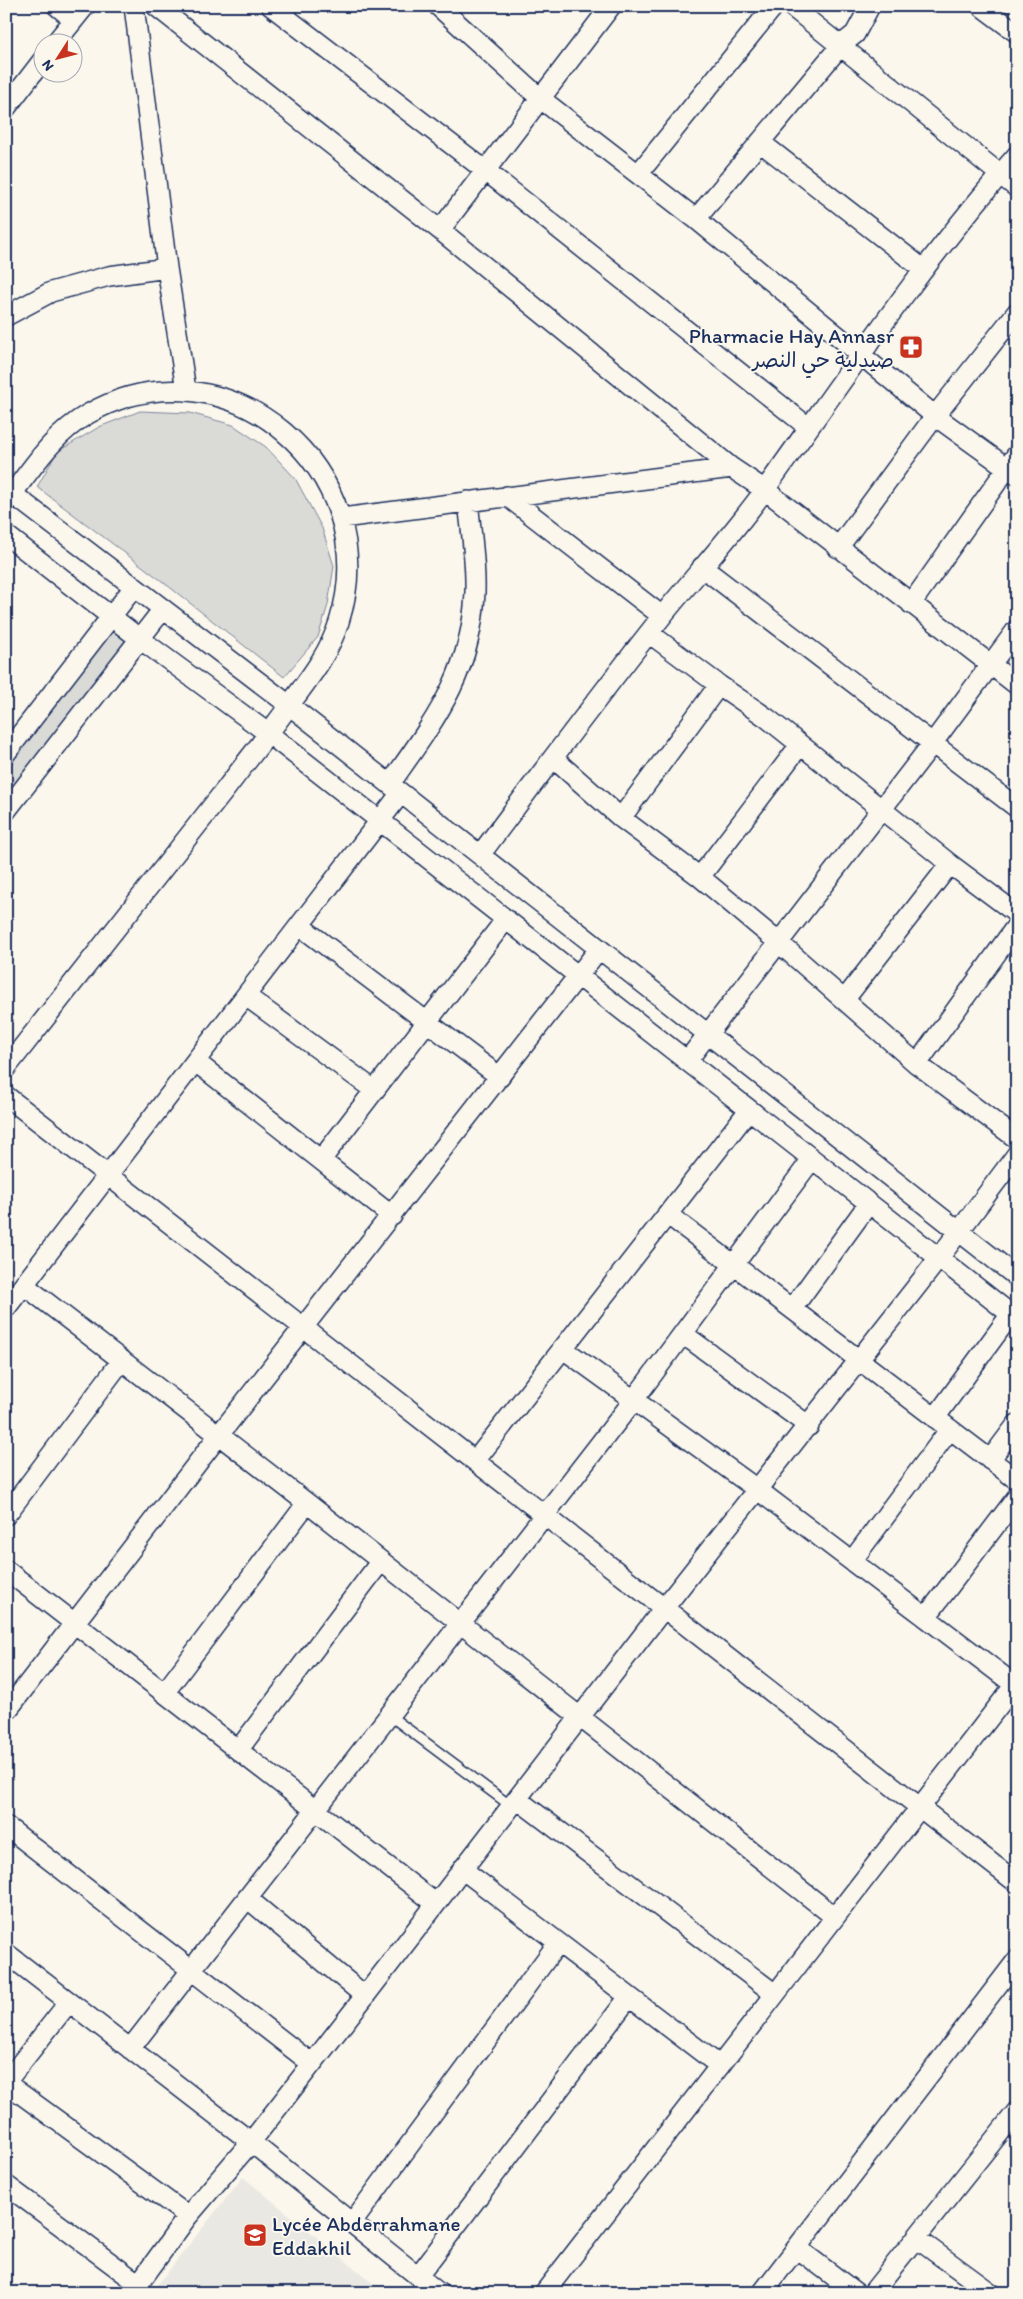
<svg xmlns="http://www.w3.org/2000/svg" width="1023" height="2299" font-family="Itim,'Playpen Sans Arabic',sans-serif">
  <rect width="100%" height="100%" fill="#fbf7ec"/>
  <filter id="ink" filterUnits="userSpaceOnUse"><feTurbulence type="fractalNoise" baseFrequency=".02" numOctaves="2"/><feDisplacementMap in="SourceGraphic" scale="10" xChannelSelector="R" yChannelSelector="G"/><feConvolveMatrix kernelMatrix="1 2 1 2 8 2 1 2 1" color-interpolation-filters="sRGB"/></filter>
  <g filter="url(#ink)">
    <path fill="#eae8e2" d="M243,2177L385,2293H151Z"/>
    <path fill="#dadad7" stroke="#7a849a" d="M140,411L190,413L233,425L266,447L295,478L322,528L334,566L328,605L318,637L284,677L158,578L37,487L57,452L99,427Z
      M119,619L135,630L6,799V765Z"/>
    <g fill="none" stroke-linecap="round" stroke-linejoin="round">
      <g stroke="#1b2f5e" stroke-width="12">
        <path id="service" d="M389,1715L511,1806"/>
      </g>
      <g stroke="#1b2f5e" stroke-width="22">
        <path id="minor" d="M57,6L74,20
          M134,6L167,268L186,390
          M156,6L440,230L732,468L765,490L1017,685
          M271,6L486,171L808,427
          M438,6L541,99L696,219L935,416L1017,475
          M791,6L1017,188
          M981,6L1017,33
          M56,42L85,6
          M6,108L42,61
          M760,142L923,269
          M639,173L774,6
          M696,219L841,45L855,34L870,6
          M440,230L611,6
          M6,316L51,292L109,276L167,268
          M6,489L289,705L1017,1277
          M507,496L662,616
          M6,502C31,470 52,435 88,414C227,334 387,472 339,622C329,654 308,680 288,707C268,735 246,762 225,790C152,883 79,976 6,1068
          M342,518L732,468
          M6,535L140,639L269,734L1017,1319
          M838,548L935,416L1017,312
          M702,567L1017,808
          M911,604L1017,454
          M649,633L719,685
          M6,753L134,587
          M553,758L621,818L700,877L778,942L917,1064L1017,1139
          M390,784C434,721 472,673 475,592C476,562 471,531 468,501
          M6,811L163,609
          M621,818L719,685L767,718L950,864L1017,914
          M480,855C540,775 600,694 663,615C697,573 735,532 766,488C847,375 925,259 1017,155
          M700,877L800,745
          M300,926L500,1077
          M246,996L374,1090
          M845,999L950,864
          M687,1061L932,744L1017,629
          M196,1062L392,1216
          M917,1064L1017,925
          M6,1096L1017,1883
          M321,1160L506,919
          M667,1214L1017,1480
          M24,1285L307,1503L835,1917
          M6,1308L401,793
          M792,1309L869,1203
          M683,1334L809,1426
          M562,1348L758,1490L1015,1685
          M935,1418L1011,1314
          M990,1460L1017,1424
          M475,1461L749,1110
          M6,1515L122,1360
          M852,1561L950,1429
          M6,1570L435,1903
          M926,1617L1017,1497
          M165,1692L307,1503
          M6,1712L219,1435L599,949
          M239,1749L381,1561
          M517,1799L775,1994
          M6,1826L311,2063
          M462,1869L720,2066
          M247,1898L365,1996
          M6,1953L251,2142L439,2293
          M130,2049L633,1401L812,1159
          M6,2082L69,2002
          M6,2083L188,2216
          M6,2185L139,2284
          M352,2223L558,1943
          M916,2238L991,2293
          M797,2248L856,2293
          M418,2276L629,1997
          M132,2293L188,2216L251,2142L365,1996L664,1608L939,1258L1017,1154
          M544,2293L1017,1682
          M762,2293L1017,1960
          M872,2293L1017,2111"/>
      </g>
      <use href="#service" stroke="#fbf7ec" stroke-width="9"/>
      <use href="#minor" stroke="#fbf7ec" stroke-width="19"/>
    </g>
  </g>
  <defs>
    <g id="pharmacy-square" transform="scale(1.25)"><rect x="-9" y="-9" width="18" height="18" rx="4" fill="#c8321e" stroke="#fbf7ec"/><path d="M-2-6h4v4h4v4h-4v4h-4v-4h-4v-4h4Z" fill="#fff"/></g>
    <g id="school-square" transform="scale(1.25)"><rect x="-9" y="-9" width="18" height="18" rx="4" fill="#c8321e" stroke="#fbf7ec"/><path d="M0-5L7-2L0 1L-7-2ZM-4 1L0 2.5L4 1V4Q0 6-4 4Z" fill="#fff"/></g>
  </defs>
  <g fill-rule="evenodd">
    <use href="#pharmacy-square" x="911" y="347"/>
    <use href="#school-square" x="255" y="2235"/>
  </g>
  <g text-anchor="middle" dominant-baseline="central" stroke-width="4" stroke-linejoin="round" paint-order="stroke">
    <g font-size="21" fill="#1b2f5e" stroke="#fbf7ec" text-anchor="end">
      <text x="894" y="335">Pharmacie Hay Annasr<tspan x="894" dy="24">صيدلية حي النصر</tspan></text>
      <text x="272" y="2223" text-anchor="start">Lycée Abderrahmane<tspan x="272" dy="24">Eddakhil</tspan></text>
    </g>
  </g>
  <rect width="1023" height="2299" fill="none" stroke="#fbf7ec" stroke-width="25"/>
  <rect x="12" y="12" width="998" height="2274" fill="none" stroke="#1b2f5e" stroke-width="2" filter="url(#ink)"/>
  <g transform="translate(58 58) rotate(234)"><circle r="24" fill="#fbf7ec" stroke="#a1a7b3"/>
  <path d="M0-4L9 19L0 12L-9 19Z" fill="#c8321e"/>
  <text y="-8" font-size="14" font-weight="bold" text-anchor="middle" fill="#1b2f5e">N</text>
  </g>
</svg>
